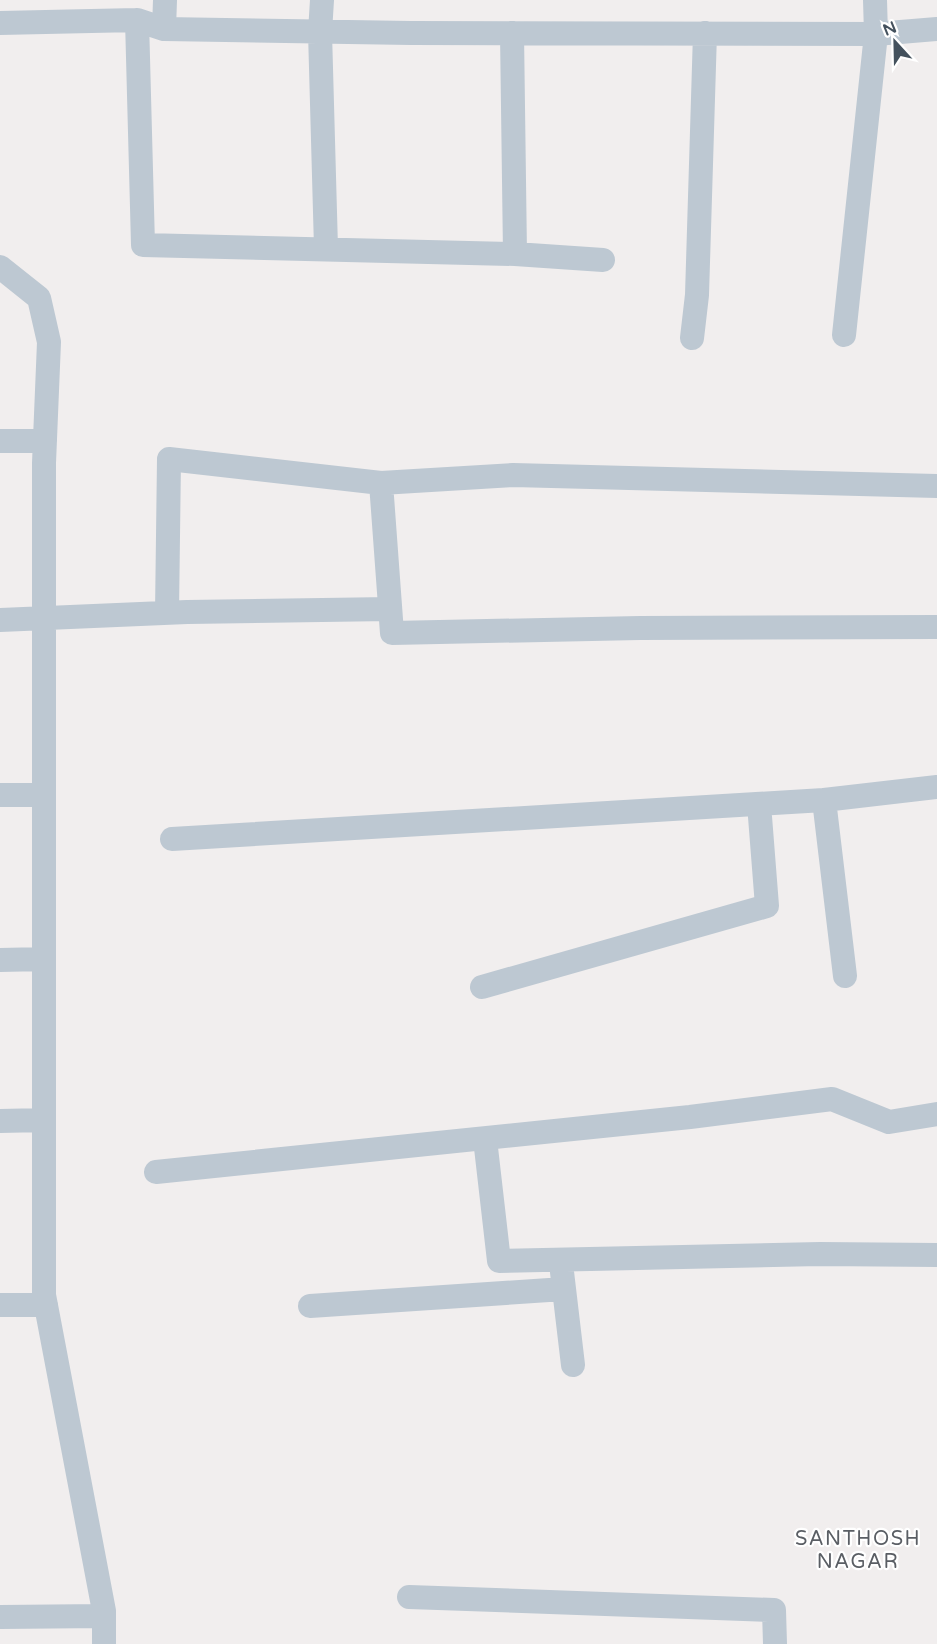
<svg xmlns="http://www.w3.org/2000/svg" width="937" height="1644" font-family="'Varela Round',sans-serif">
  <rect width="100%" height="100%" fill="#f1eeee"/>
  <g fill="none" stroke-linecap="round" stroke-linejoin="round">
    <path stroke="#bdc8d2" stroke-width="24" d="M322,0L320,32L326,248
      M137,20L143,245L515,254L603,260
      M0,23L137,20L164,29L411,33L876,34L937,29
      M164,29L165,0
      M512,33L515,254
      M0,267L39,298L49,342L44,463V1295L104,1611V1644
      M844,335L876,34L875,0
      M692,338L697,295L705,33
      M0,441H45
      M381,483L392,633L640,628L937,627
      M167,613L169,459L381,483L513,475L937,486
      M0,620L187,612L390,609
      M0,795H44
      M824,800L845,976
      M172,839L824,800L937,787
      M0,960L44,959
      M482,987L767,906L759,804
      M0,1121L44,1120
      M485,1139L499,1261L820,1254L937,1255
      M156,1172L690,1117L832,1099L889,1122L937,1114
      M562,1272L573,1365
      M0,1305H46
      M310,1306L564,1289
      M409,1597L774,1610L775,1644
      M0,1617L104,1616"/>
  </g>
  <g text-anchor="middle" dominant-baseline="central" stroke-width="4.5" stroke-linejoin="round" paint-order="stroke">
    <g font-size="20" letter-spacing="1.5" fill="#5a5e64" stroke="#fff">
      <text x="858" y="1539">SANTHOSH<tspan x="858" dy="23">NAGAR</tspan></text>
    </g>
  </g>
  <g transform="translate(895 42) rotate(338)" stroke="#ffffff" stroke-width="4.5" paint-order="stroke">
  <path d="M0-4.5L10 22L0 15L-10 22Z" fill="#44515d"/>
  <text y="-9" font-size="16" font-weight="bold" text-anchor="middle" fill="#44515d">N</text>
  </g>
</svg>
